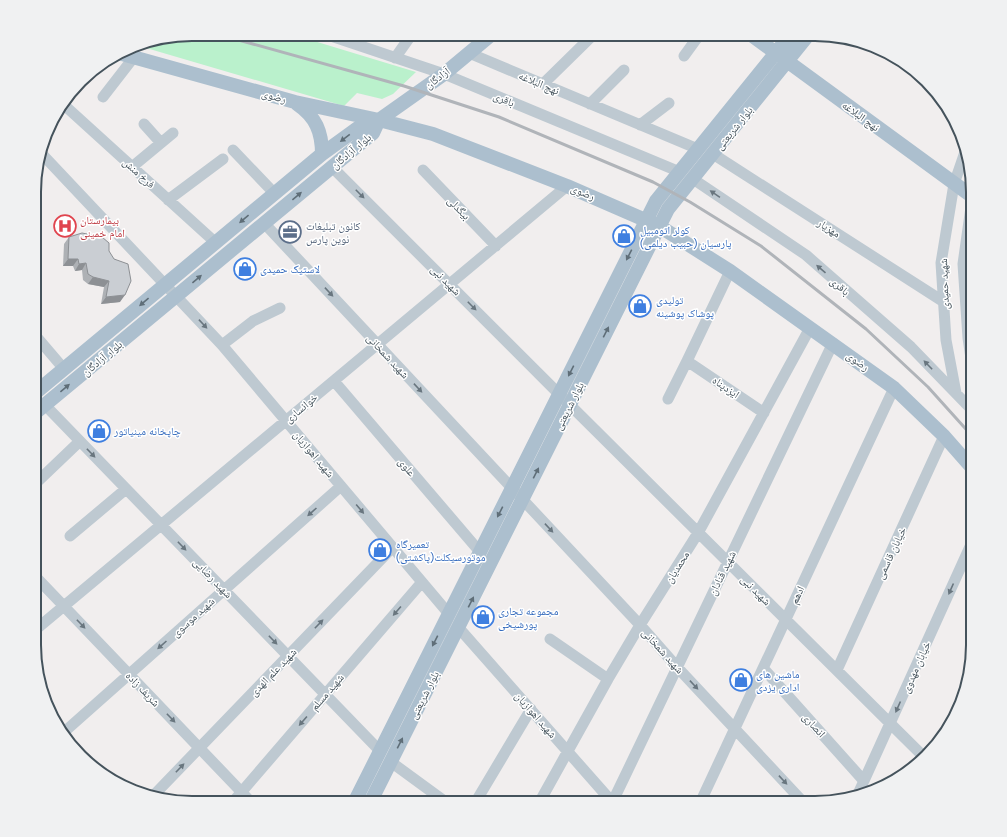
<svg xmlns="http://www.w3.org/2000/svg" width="1007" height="837" font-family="'DM Sans','Noto Naskh Arabic',sans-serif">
  <rect width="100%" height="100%" fill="#f1eeee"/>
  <path fill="#baf1cc" d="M192,34H291L416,72L393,94L382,99L357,93L344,106L136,45L141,42Z"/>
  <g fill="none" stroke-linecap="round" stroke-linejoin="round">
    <path stroke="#bec9d1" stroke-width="11" d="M325,34L444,74L680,172
      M347,41L358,34
      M469,53L698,149
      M684,56L700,34
      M395,58L412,34
      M543,84L594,34
      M103,97L134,57
      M63,104L216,243
      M590,104L624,70
      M144,124L161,143
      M640,125L669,103
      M233,150L275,194
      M41,153L222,345L449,614
      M713,154L944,302
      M132,167L173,133
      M332,167L570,405L925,758
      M423,170L496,246
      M693,179L806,255L911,347L973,411
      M168,200L223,159
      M264,223L640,625L677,667L804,803
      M35,335L64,369
      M222,345L253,321L280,308
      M687,361L764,413
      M973,372L968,338L963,264L973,193
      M334,381L480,552
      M956,393L946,340L941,263L954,184L965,152
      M668,399L687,361L730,271
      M45,405L380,751
      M35,484L80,441
      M70,536L126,489
      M35,576L252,803
      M458,627L613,803
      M34,631L567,186
      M550,639L608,679
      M763,668L864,781
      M837,670L944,436
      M63,733L341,486
      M391,762L447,803
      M858,794L973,540
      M153,796L393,547
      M232,803L422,582
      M475,803L531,709
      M539,803L608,679L640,625L698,533L810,328
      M612,803L833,343
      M700,803L894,388"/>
    <path stroke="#acbfce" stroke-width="14" d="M750,34L973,197
      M122,54L295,102L379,120L433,134L567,186L659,226L730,271L894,388L944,436L973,469
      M297,104C316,117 322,132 322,154
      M35,393L322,154L362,125L379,120L444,74L492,34
      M35,413L373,133L379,120
      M354,803L656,201L791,34
      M370,803L668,209L809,34"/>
    <path stroke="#b0b4b9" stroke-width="3" d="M217,34L404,86L499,117L653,182L690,202L761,246L866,329L928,387L973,437"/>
  </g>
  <path fill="#aeb1b5" d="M69,237L109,251L120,302L101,304L104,287L88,284L83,280L82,270L75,271L73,266H63L64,244Z"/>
  <path fill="#8d9094" d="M68,259H78L73,266H63Z
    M86,263L82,270L75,271L79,264Z
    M93,277L109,281L104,287L88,284Z
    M125,295L120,302L101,304L106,297Z
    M40,339L35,346V343Z"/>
  <path fill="#caced3" stroke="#8d9094" d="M82,233L102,237L109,243V251L114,259L128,264L131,281L125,295L106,297L109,281L93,277L88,274L86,263L79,264L78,259H68L69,237Z
    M35,333L40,339L35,343Z"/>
  <defs><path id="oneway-solid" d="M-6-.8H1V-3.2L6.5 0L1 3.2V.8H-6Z"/></defs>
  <g fill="#5f6e78">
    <use href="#oneway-solid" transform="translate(345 138) rotate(143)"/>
    <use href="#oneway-solid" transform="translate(297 196) rotate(-40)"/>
    <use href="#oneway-solid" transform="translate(244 219) rotate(140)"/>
    <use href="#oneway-solid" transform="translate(629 255) rotate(117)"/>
    <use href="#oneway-solid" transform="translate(197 279) rotate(-40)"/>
    <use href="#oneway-solid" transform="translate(144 302) rotate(140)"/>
    <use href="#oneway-solid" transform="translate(606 332) rotate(-63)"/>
    <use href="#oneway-solid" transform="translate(571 371) rotate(117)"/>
    <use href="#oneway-solid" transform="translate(65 388) rotate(-40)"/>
    <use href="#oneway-solid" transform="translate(536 473) rotate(-63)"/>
    <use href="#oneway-solid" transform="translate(500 512) rotate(117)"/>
    <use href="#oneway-solid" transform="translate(471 602) rotate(-63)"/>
    <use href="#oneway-solid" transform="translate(435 641) rotate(117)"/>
    <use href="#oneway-solid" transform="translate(400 743) rotate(-63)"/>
  </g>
  <g fill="#69767f">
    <use href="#oneway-solid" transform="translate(360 194) rotate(45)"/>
    <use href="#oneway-solid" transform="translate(715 194) rotate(-146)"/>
    <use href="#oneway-solid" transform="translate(821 269) rotate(-139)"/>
    <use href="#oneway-solid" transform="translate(329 292) rotate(47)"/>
    <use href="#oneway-solid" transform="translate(472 306) rotate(45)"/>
    <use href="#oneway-solid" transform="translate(203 324) rotate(47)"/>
    <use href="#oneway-solid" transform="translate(928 365) rotate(-134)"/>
    <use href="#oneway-solid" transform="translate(418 388) rotate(47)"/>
    <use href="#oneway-solid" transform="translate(91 453) rotate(46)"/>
    <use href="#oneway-solid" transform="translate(360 509) rotate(50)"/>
    <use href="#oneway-solid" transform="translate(312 512) rotate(138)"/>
    <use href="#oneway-solid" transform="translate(549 528) rotate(47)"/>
    <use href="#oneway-solid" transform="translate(182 546) rotate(46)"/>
    <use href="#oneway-solid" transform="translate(951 589) rotate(114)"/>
    <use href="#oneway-solid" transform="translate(397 611) rotate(131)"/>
    <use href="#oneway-solid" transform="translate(81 624) rotate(46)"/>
    <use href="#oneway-solid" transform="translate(319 624) rotate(-46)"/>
    <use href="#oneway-solid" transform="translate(273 640) rotate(46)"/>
    <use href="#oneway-solid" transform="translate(162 645) rotate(138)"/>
    <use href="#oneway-solid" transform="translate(694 685) rotate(47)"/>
    <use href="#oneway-solid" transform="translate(898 707) rotate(114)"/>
    <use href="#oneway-solid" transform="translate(171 718) rotate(46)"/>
    <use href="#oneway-solid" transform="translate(303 721) rotate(131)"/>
    <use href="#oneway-solid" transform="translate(180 768) rotate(-46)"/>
    <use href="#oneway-solid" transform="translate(783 780) rotate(47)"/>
  </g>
  <defs>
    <g id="hospital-ring" transform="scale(1.15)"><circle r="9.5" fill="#fff" stroke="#e0444e" stroke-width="1.5"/><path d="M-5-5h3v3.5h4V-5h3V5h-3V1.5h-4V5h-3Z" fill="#e0444e"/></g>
    <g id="office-ring" transform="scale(1.15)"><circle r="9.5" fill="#fff" stroke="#5c6f8a" stroke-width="1.5"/><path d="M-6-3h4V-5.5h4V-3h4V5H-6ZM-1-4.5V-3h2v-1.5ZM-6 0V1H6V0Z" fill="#5c6f8a"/></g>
    <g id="shop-ring" transform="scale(1.15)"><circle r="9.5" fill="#fff" stroke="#3f7fe0" stroke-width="1.5"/><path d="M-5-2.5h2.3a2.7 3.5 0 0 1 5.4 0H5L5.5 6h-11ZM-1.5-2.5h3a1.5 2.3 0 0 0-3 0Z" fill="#3f7fe0"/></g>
  </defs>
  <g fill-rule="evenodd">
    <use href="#hospital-ring" x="65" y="226"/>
    <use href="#office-ring" x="290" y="232"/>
    <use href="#shop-ring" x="624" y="236"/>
    <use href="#shop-ring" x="245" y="269"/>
    <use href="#shop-ring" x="640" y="306"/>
    <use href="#shop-ring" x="99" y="431"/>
    <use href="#shop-ring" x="380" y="550"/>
    <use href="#shop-ring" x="483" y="617"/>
    <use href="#shop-ring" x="741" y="680"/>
  </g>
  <g text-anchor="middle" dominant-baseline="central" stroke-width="3" stroke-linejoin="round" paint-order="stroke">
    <g font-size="11" fill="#45535c" stroke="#fff">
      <text transform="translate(437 78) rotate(-37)">آزادگان</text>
      <text transform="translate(539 83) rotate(23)">نهج البلاغه</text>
      <text transform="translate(274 96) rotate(16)">رضوی</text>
      <text transform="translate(504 99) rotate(23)">باقری</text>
      <text transform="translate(861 116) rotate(36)">نهج البلاغه</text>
      <text transform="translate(734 128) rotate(-51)">بلوار شریعتی</text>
      <text transform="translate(351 151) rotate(-40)">بلوار آزادگان</text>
      <text transform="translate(139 173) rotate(42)">فرخ منش</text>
      <text transform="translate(583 192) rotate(23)">رضوی</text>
      <text transform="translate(459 208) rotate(46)">بیگدلی</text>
      <text transform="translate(829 228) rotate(33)">مهزیار</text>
      <text transform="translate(446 280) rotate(45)">شهید نبی</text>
      <text transform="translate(944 284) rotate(-92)">شهید حمیدی</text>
      <text transform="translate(840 286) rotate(41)">باقری</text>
      <text transform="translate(388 356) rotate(47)">شهید شمخانی</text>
      <text transform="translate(102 358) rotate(-40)">بلوار آزادگان</text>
      <text transform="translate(858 361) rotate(36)">رضوی</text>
      <text transform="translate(726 387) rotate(34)">ایزدپناه</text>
      <text transform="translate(569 406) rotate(-63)">بلوار شریعتی</text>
      <text transform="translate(301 408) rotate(-40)">خوانساری</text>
      <text transform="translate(314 454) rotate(50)">شهید اهوازیان</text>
      <text transform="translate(407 467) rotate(50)">علوی</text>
      <text transform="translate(891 553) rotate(-65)">خیابان قاسمی</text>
      <text transform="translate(677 567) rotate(-58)">محمدیان</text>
      <text transform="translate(722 573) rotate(-64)">شهید قنادان</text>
      <text transform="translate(213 578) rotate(46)">شهید رضایی</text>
      <text transform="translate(756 590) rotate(45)">شهید نبی</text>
      <text transform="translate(797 595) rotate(-65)">ادهم</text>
      <text transform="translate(193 617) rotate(-42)">شهید موسوی</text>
      <text transform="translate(663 651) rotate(48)">شهید شمخانی</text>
      <text transform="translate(916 667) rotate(-66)">خیابان مهدوی</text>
      <text transform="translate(273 672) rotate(-46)">شهید علم الهدی</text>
      <text transform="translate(143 689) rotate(46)">شریف زاده</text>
      <text transform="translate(327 692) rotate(-49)">شهید مسلم</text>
      <text transform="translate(424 695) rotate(-63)">بلوار شریعتی</text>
      <text transform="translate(536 715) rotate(49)">شهید اهوازیان</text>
      <text transform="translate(814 725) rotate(48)">انصاری</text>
    </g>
    <g font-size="11" fill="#be3a42" stroke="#fff" text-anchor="start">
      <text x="80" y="220">بیمارستان<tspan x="80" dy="13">امام خمینی</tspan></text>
    </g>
    <g font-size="11" fill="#4e5e75" stroke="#fff" text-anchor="start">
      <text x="306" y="226">کانون تبلیغات<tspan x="306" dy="13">نوین پارس</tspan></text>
    </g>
    <g font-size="11" fill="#366cbe" stroke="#fff" text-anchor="start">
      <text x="640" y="230">کولر اتومبیل<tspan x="640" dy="13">پارسیان (حبیب دیلمی)</tspan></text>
      <text x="260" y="269">لاستیک حمیدی</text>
      <text x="656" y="300">تولیدی<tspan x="656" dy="13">پوشاک پوشینه</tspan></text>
      <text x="114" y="431">چاپخانه مینیاتور</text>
      <text x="396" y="544">تعمیرگاه<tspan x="396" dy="13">موتورسیکلت(پاکشتی)</tspan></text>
      <text x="498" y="611">مجموعه تجاری<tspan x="498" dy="13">پورشیخی</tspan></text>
      <text x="756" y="674">ماشین های<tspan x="756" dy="13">اداری یزدی</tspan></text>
    </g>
  </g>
  <path d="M0 0H1007V837H0ZM192 41H815A151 151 0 0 1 966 192V645A151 151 0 0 1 815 796H192A151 151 0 0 1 41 645V192A151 151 0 0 1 192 41Z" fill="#f0f1f2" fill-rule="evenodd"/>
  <path fill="none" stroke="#45535c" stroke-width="2" d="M192 41H815A151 151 0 0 1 966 192V645A151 151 0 0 1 815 796H192A151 151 0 0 1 41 645V192A151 151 0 0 1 192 41Z"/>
</svg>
